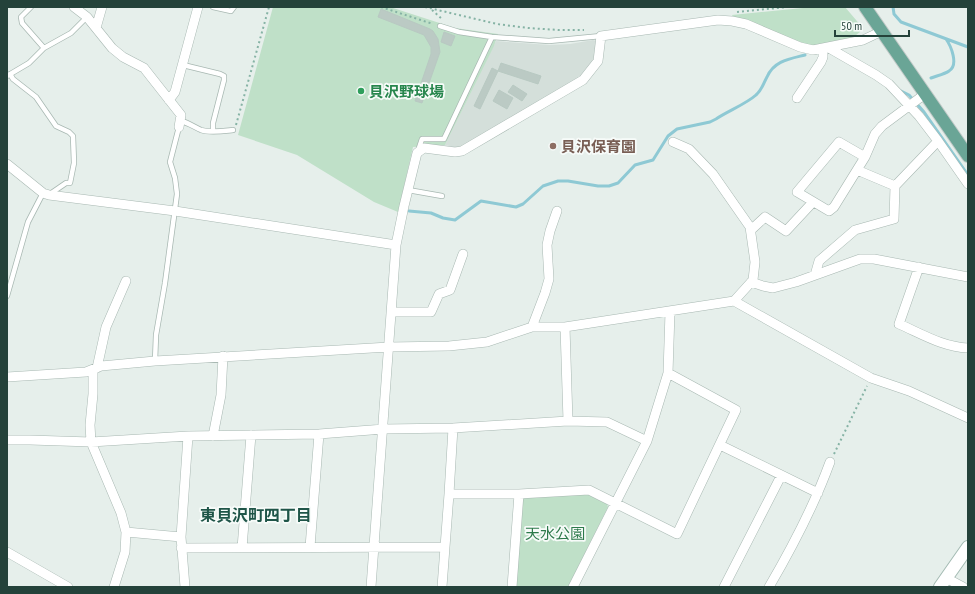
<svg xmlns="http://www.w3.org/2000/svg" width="975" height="594" font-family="'PT Sans Narrow','Noto Sans JP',sans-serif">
  <rect width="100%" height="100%" fill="#e6efeb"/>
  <path fill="#d4dfda" d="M593,40L596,41L593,62L586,73L462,149L445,145L496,41L550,45L570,44Z"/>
  <path fill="#bfe0c8" d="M273,7H390L455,28L498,34L494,46L445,145L413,147L398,212L374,202L297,155L238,135Z
    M813,7H845L862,27L860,32L852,38L825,45H808L733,17L732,15Z
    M584,494L590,495L607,504L608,507L568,587H516L522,500L527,496Z"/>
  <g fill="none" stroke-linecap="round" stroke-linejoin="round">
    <path stroke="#8ec9d4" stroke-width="3" d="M893,7L894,14L901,22L968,47
      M931,78C936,76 945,74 949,71C959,65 951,46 946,39
      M901,91L909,95L924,112L968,175
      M409,211L431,213L443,218L455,220L481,201L516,207L523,204L543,186L558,181H568L598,186H609L618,183L635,165L653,160L668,136L677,129L710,122L716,119C728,111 746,104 756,95C762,90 763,84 767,77C774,61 789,59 805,55"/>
  </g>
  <path fill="#bbcac4" stroke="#b8c9c2" d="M381,9L430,29L433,31L438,39L440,52L422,103L415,101L431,54V47L424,35L378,17Z
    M444,32L455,36L451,46L441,42Z
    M501,63L541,76L538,84L498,71Z
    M492,68L498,71L480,109L474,106Z
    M513,85L527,94L522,101L508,92Z
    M499,90L513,98L507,109L493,101Z"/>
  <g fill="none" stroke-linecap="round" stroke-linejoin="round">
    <g stroke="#a8b8b2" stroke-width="6">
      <path id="lane" d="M31,7L21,17L22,23L44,48
        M213,7L231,11L234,7
        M440,26L459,32L492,37L549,41L601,36
        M183,65L220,74L224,76V80L213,123V131
        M10,74L13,79L36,97L56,126L69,132L73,136L74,163L70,183H66L50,194
        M7,76L29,63L44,48L71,33L87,17
        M181,121C189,123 194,127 201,130C210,133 223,131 233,130
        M418,151L422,139H444L492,37
        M408,190L442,196
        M7,296L28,222L43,193
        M155,361L156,335L165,283L177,194L175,178L170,162L179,127"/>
    </g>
    <g stroke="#a8b8b2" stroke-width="10">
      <path id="street" d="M74,7L87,17L112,48L123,57L144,68L181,115L179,127
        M96,28L102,7
        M829,48L876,75L889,84L919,116L938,141L968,184
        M797,98L821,62L823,57V49
        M169,100L175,92L198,7
        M673,142L689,149L713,174L750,227L755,262L753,280L734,301
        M865,157L839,142L797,192L829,211L834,207L865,157L875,134L882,126L925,94
        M7,164L43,193L49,195L175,211L396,245
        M857,170L895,186
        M751,230L765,217L786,231L813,202
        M919,267L899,324C922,334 943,347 968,348
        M815,275L819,261L855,230L894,219L895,186L938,141
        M751,282L763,286L773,288L796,282L860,259H874L968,277
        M392,312H431L439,294L450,290L463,254
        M532,327L545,293L549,279L547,245L550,231L557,211
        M565,327L568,421
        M97,368L106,327L126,281
        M93,370V394L90,425L91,442L121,513L126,532L125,552L114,587
        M7,377L86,372L101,366L155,361L389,347L449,346L487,342L532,327H565L734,301L871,378L909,391L968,418
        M213,436L221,395L223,356
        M7,440H30L91,442L188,436L319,434L384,429L453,428L568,421L607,422L647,441
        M720,445L818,493
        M449,494H519L589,490L677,534L736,410L668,373
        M126,532L181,537
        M310,547L319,434
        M181,548L445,547
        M242,548L251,435
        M7,552L68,587
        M946,578L963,587
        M185,587L181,537L188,436
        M371,587L396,245L404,206L417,153L424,148L455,152L462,151L583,80L598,61L601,36L718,20L732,21L746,24L800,47L813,50L863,40L882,31
        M442,587L449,494L453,428
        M512,587L519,494
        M573,587L647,441L668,373L670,312
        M724,587L781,476
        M769,587C793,546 814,506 830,462"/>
    </g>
    <g stroke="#a4bbb3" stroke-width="14">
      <path id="secondary" d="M940,587L968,547"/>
    </g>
    <g stroke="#c2cac8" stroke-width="14">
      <path id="primary" d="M865,7L968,156"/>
    </g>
    <path stroke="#86b3a5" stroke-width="2" stroke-dasharray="2 3" stroke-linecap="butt" d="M381,7L433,24
      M425,7L497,24L528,28L559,30H584
      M432,10L442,19
      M737,12L788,7
      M236,125L269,7
      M834,454L867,386"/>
    <use href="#lane" stroke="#fff" stroke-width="4.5"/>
    <use href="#street" stroke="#fff" stroke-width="9"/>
    <use href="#secondary" stroke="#fff" stroke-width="12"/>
    <use href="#primary" stroke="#6aa596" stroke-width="12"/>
  </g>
  <circle fill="#2e9e5b" stroke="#f7fbf9" stroke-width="1.5" cx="361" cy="91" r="4"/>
  <circle fill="#8d6e63" stroke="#f7fbf9" stroke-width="1.5" cx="553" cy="146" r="4"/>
  <g text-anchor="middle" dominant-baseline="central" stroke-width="3.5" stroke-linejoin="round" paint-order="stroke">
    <g font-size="15" font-weight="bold" fill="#27864d" stroke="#f7fbf9" text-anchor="start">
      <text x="369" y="91">貝沢野球場</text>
    </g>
    <g font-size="15" font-weight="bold" fill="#785e54" stroke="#f7fbf9" text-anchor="start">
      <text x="561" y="146">貝沢保育園</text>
    </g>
    <g font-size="15" fill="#2d7a4b" stroke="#f7fbf9">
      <text x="555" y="533">天水公園</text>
    </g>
    <g font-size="16" font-weight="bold" fill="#1f5548" stroke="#f7fbf9">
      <text x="256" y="515">東貝沢町四丁目</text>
    </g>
  </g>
  <rect width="975" height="594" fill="none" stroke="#24423a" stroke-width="16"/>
  <path d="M835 30v6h74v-6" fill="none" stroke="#24423a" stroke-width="2"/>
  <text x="841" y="30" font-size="12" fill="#24423a" stroke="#f7fbf9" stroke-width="3" paint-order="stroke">50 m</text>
</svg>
